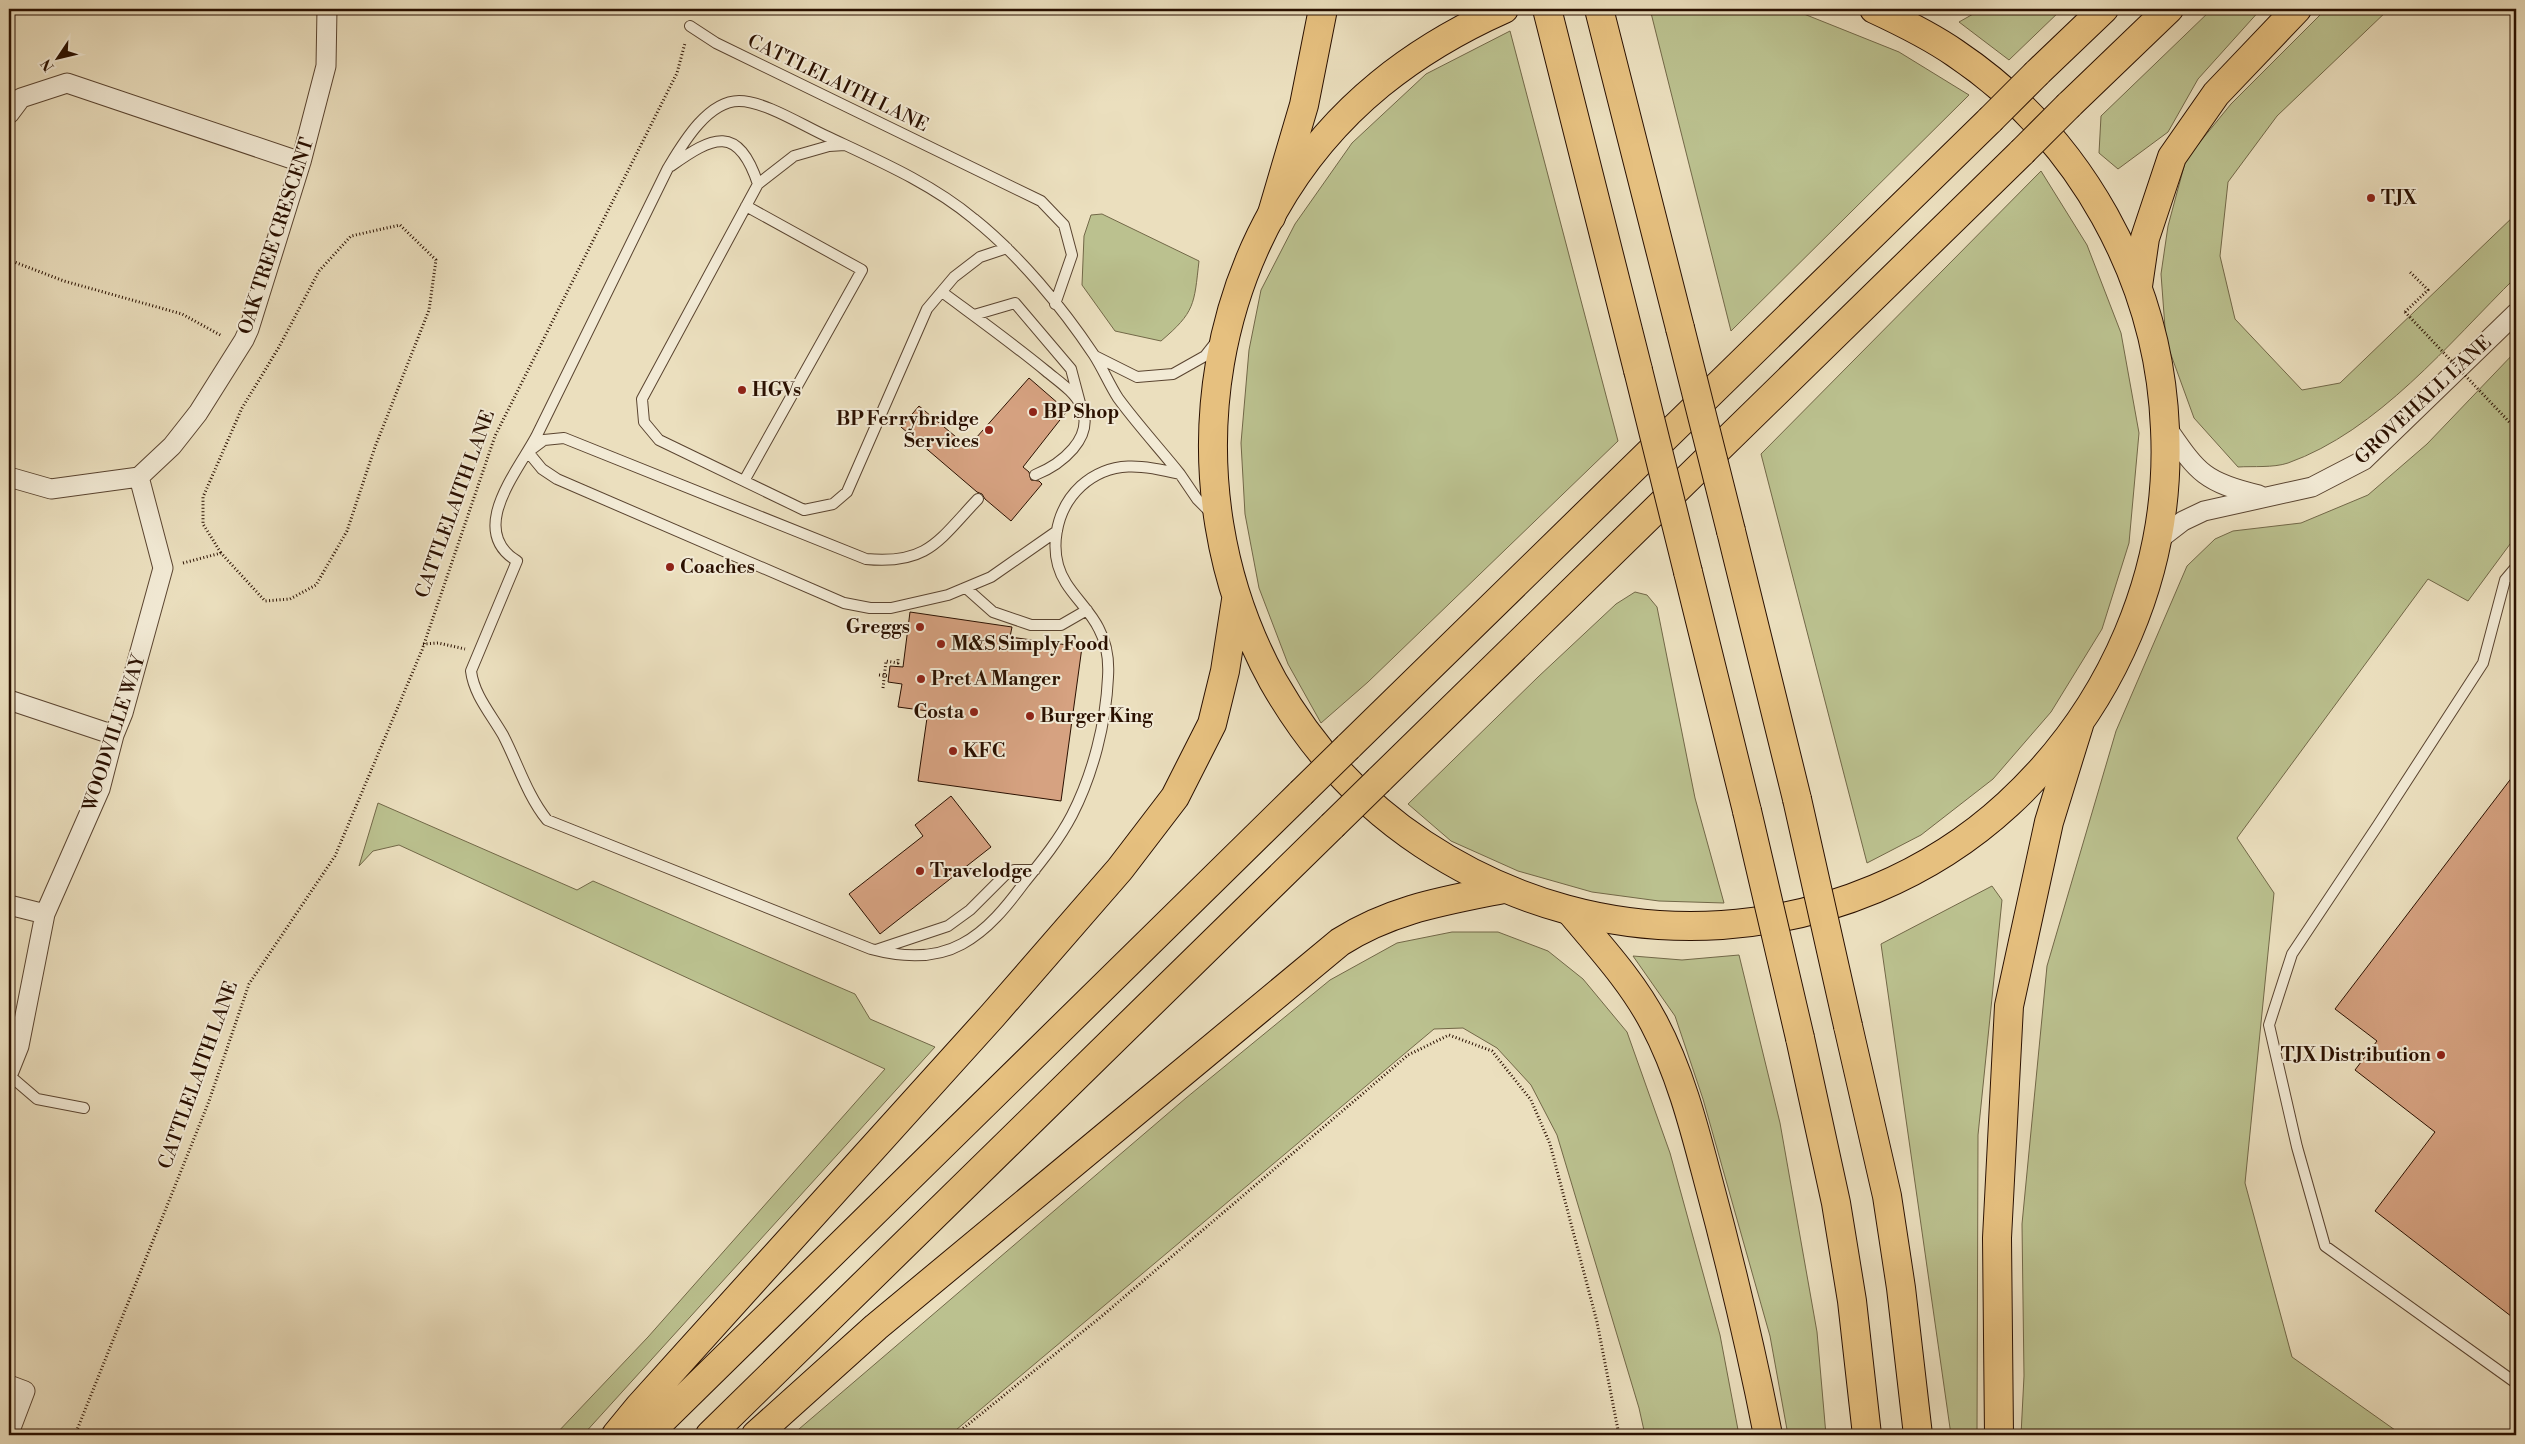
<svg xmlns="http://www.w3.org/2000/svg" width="2525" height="1444" font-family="'Libre Bodoni',serif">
  <rect width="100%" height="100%" fill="#ebdfbe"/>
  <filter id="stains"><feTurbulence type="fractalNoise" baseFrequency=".004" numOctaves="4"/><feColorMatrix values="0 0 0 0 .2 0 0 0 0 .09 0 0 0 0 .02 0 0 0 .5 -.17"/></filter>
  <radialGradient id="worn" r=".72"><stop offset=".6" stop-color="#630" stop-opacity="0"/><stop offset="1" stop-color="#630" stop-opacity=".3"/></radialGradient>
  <path fill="#bbc18f" stroke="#726848" d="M1650,9H1768L1804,14L1899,52L1969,95L1731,331Z
    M1982,9H2062L2009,60L1959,22Z
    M2212,9H2261L2198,79L2168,132L2118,169L2099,153L2101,116Z
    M2326,9H2389L2277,116L2228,182L2220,256L2235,319L2302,390L2340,383L2516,214V277C2449,343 2378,431 2288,463C2273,468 2253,466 2238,467L2194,418L2166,341L2161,274L2168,226L2186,159L2231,104Z
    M1510,31L1618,441L1368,682L1321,723L1288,664L1259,588L1245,514L1241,443L1249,350L1261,290L1295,224L1352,143L1426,74Z
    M2041,171L2087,245L2121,333L2139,433L2129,543L2102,629L2051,712L1993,779L1921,835L1867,863L1761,454Z
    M1102,214L1199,261C1194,305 1195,312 1161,341L1115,331L1082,285L1084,236L1091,215Z
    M2516,351V536L2468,601L2428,579L2237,838L2274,893L2245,1183L2292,1357L2402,1435H2021L2024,1376L2022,1224L2047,966L2116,731L2187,566L2215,539L2233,531L2301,523L2368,495L2427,444Z
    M1635,592L1647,595L1657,607L1695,798L1724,903L1659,901L1592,892L1518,871L1451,841L1408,804L1538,677L1616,604Z
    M378,803L577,890L593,881L855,994L870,1019L935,1047L583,1435H555L648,1337L885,1069L399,845L373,851L359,866Z
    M1992,886L2002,900L1978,1135L1977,1435H1951L1881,944Z
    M1452,932H1498L1548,951L1583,979L1627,1032L1670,1153L1720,1335L1739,1435H1645L1639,1408L1557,1135L1531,1085L1497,1048L1463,1028L1434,1029L950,1435H792L1186,1098L1330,980L1397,943Z
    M1739,955L1780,1123L1817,1332L1826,1435H1788L1770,1336L1703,1099L1675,1016L1633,956L1682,960Z"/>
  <path fill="#d6a281" stroke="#2a1000" d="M1029,378L1067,411L1023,467L1029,472L1031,480L1039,481L1042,484L1011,521L985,499L982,494L977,492L901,427L919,406L968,447Z
    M910,612L1012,627L1010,637L1082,647L1061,801L918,781L928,711L898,707L902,684L888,682L890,666L903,667Z
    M2516,772V1320L2375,1211L2435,1132L2355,1070L2377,1041L2335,1009Z
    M951,796L991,847L880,934L849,894L923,836L915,825Z"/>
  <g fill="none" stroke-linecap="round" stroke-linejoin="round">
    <g stroke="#5a4430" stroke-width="12">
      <path id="service" d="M690,26L716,43L1041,201L1064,225L1072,255L1055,304
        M845,145L829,146L794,156L758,184L642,399L644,422L659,440L804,510L833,504L847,492L927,309L954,277L980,257L1007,248
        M671,166C713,136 738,124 758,184
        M942,292C977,318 1012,343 1046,371C1058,381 1075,392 1081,406C1096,438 1060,465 1035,475
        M974,315L1015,303L1071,369L1080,403
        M1095,356L1137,377L1173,374L1205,356L1216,342
        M1180,474C1160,449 1137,424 1118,398C1109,384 1103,369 1094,355C1062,307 1019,255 974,219C931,183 877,160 826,136C802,125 764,101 739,101C707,101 682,145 668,168L537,435C519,470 466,530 517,561L471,671C474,695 491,714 503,735C518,764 527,795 547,820L871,949C901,957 933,960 962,944C988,930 1007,906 1024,883C1041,862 1059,840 1072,815C1093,774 1106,723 1108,677C1109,661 1107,644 1099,629C1091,612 1076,599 1066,583C1047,553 1055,510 1081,486C1111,459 1144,465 1180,474L1197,499L1213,515
        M744,481L862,270L746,206
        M978,499C939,540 928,565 866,559L564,438L544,440L528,452L542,469L557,479L844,603L870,608H891L948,595L991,577L1057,531
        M2516,567L2505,580L2483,663L2378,825L2292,954L2269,1025L2297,1147L2325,1246L2516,1383
        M966,588L993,612L1031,625H1061L1087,610
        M876,950L948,926L970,910L1007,873L1014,870H1035
        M9,1075L37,1099L84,1108"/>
    </g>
    <g stroke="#5a4430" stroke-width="21">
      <path id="minor" d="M9,114L21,98L67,83L301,162
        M2165,425C2197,471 2202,482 2259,495
        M9,477L51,489L139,477L172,446L198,413L244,340L249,329L301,162L326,66L327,9
        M2157,541L2183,521L2204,511L2312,487L2364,460L2516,313
        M9,700L114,735
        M9,905L45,914
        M9,1071L19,1046L45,914L100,789L114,735L123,713L163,568L139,477
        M9,1385L25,1391L9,1433"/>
    </g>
    <g stroke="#2a1000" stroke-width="30">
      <path id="trunk" d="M1504,9C1459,29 1418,53 1380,84C1204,228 1165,485 1273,681C1310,746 1361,803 1423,844C1512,903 1615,932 1722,925C1827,918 1930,876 2008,804C2112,708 2172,571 2165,429C2159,278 2080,137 1955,53C1929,35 1902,22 1874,9
        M2037,73L2104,9
        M2069,105L2169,9
        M2138,286L2145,238L2172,157L2216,94L2297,9
        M1348,747L1990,120
        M1379,780L2022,152
        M616,1435L639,1407L993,1015L1120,869L1175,797L1212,724L1225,671L1236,600
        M647,1435L1301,793
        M710,1435L1332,826
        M756,1435L876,1327L1340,942C1392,909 1444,901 1503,889"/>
    </g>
    <g stroke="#2a1000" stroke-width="30">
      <path id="motorway" d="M1547,9L1638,370
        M1599,9L1680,328
        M1271,217L1304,105L1323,9
        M1731,531L1797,799
        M1688,572L1747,811
        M1570,911C1600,947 1632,981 1654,1023C1680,1072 1694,1127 1708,1180C1731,1265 1751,1349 1768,1435
        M1848,1026L1887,1196L1901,1288L1918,1435
        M1800,1038L1836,1203L1852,1301L1867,1435
        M1999,1435L1997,1238L2009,1006L2049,822L2079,725"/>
    </g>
    <path stroke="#2a1000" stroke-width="3" stroke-dasharray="1 2.5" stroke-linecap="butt" d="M9,260L64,281L182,314L222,336
      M2405,312L2428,290L2409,271
      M2514,427L2516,429
      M183,563L221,553L265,601L290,599L316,585L347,531L375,447L429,310L436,260L400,225L351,236L319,271L279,347L242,408L203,497V524L221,553
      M423,644L438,643L465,649
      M879,675L889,676
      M883,688L886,661L898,663V658
      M75,1435L209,1101L249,984L335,856L422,650L495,436L677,73L685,43
      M955,1435L1102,1316L1408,1055L1449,1035L1492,1051L1531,1100L1550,1144L1597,1322L1619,1435"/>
    <use href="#service" stroke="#f2ead5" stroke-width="10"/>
    <use href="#minor" stroke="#f2ead5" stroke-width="19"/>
    <use href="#trunk" stroke="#e6c07f" stroke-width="28"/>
    <use href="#motorway" stroke="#e6c07f" stroke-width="28"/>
    <g stroke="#2a1000" stroke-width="30" stroke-linecap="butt">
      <path id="trunk-bridge" d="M1990,120L2037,73
        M2022,152L2069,105
        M1301,793L1348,747
        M1332,826L1379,780"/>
    </g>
    <g stroke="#2a1000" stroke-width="30" stroke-linecap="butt">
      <path id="motorway-bridge" d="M1680,328L1731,531
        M1638,370L1688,572
        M1797,799L1848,1026
        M1747,811L1800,1038"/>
    </g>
    <path stroke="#2a1000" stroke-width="3" stroke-dasharray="1 2.5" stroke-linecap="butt" d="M2405,312L2514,427"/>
    <use href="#trunk-bridge" stroke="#e6c07f" stroke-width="28"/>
    <use href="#motorway-bridge" stroke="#e6c07f" stroke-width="28"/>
  </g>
  <g fill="#8f2418" stroke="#f2ead5" stroke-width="2">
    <circle cx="2371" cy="198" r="5"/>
    <circle cx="742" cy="390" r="5"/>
    <circle cx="1033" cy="412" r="5"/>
    <circle cx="989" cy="430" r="5"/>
    <circle cx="670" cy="567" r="5"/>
    <circle cx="920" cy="627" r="5"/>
    <circle cx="941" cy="644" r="5"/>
    <circle cx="921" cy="679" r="5"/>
    <circle cx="974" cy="712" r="5"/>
    <circle cx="1030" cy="716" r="5"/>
    <circle cx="953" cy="751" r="5"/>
    <circle cx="920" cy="871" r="5"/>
    <circle cx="2441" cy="1055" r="5"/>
  </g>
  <g text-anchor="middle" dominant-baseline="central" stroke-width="4" stroke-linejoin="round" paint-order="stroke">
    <g font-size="19" fill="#2a1000" stroke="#f2ead5">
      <text transform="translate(838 83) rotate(26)">CATTLELAITH LANE</text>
      <text transform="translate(276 236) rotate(-72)">OAK TREE CRESCENT</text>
      <text transform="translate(2423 400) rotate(-43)">GROVEHALL LANE</text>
      <text transform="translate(455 504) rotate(-70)">CATTLELAITH LANE</text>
      <text transform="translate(114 733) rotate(-72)">WOODVILLE WAY</text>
      <text transform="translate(198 1075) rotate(-70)">CATTLELAITH LANE</text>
    </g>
    <g font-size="19" font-weight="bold" fill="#2a1000" stroke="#f2ead5" text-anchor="start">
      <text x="2381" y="198">TJX</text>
      <text x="752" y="390">HGVs</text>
      <text x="1043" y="412">BP Shop</text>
      <text x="979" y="419" text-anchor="end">BP Ferrybridge<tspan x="979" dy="22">Services</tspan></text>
      <text x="680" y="567">Coaches</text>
      <text x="910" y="627" text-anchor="end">Greggs</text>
      <text x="951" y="644">M&amp;S Simply Food</text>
      <text x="931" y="679">Pret A Manger</text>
      <text x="964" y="712" text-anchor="end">Costa</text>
      <text x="1040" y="716">Burger King</text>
      <text x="963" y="751">KFC</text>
      <text x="930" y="871">Travelodge</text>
      <text x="2431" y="1055" text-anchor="end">TJX Distribution</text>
    </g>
  </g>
  <rect width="2525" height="1444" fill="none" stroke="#ebdfbe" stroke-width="30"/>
  <rect x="10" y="10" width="2505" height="1424" fill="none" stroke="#2a1000" stroke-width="2.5"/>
  <rect x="15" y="15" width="2495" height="1414" fill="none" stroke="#2a1000"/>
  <g transform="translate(58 58) rotate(235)" stroke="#f2ead5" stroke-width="4" paint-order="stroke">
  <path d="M0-4L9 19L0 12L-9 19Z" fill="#2a1000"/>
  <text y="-8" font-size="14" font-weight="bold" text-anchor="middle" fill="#2a1000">N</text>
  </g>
  <rect width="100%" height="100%" filter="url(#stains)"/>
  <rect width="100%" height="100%" fill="url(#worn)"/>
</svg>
